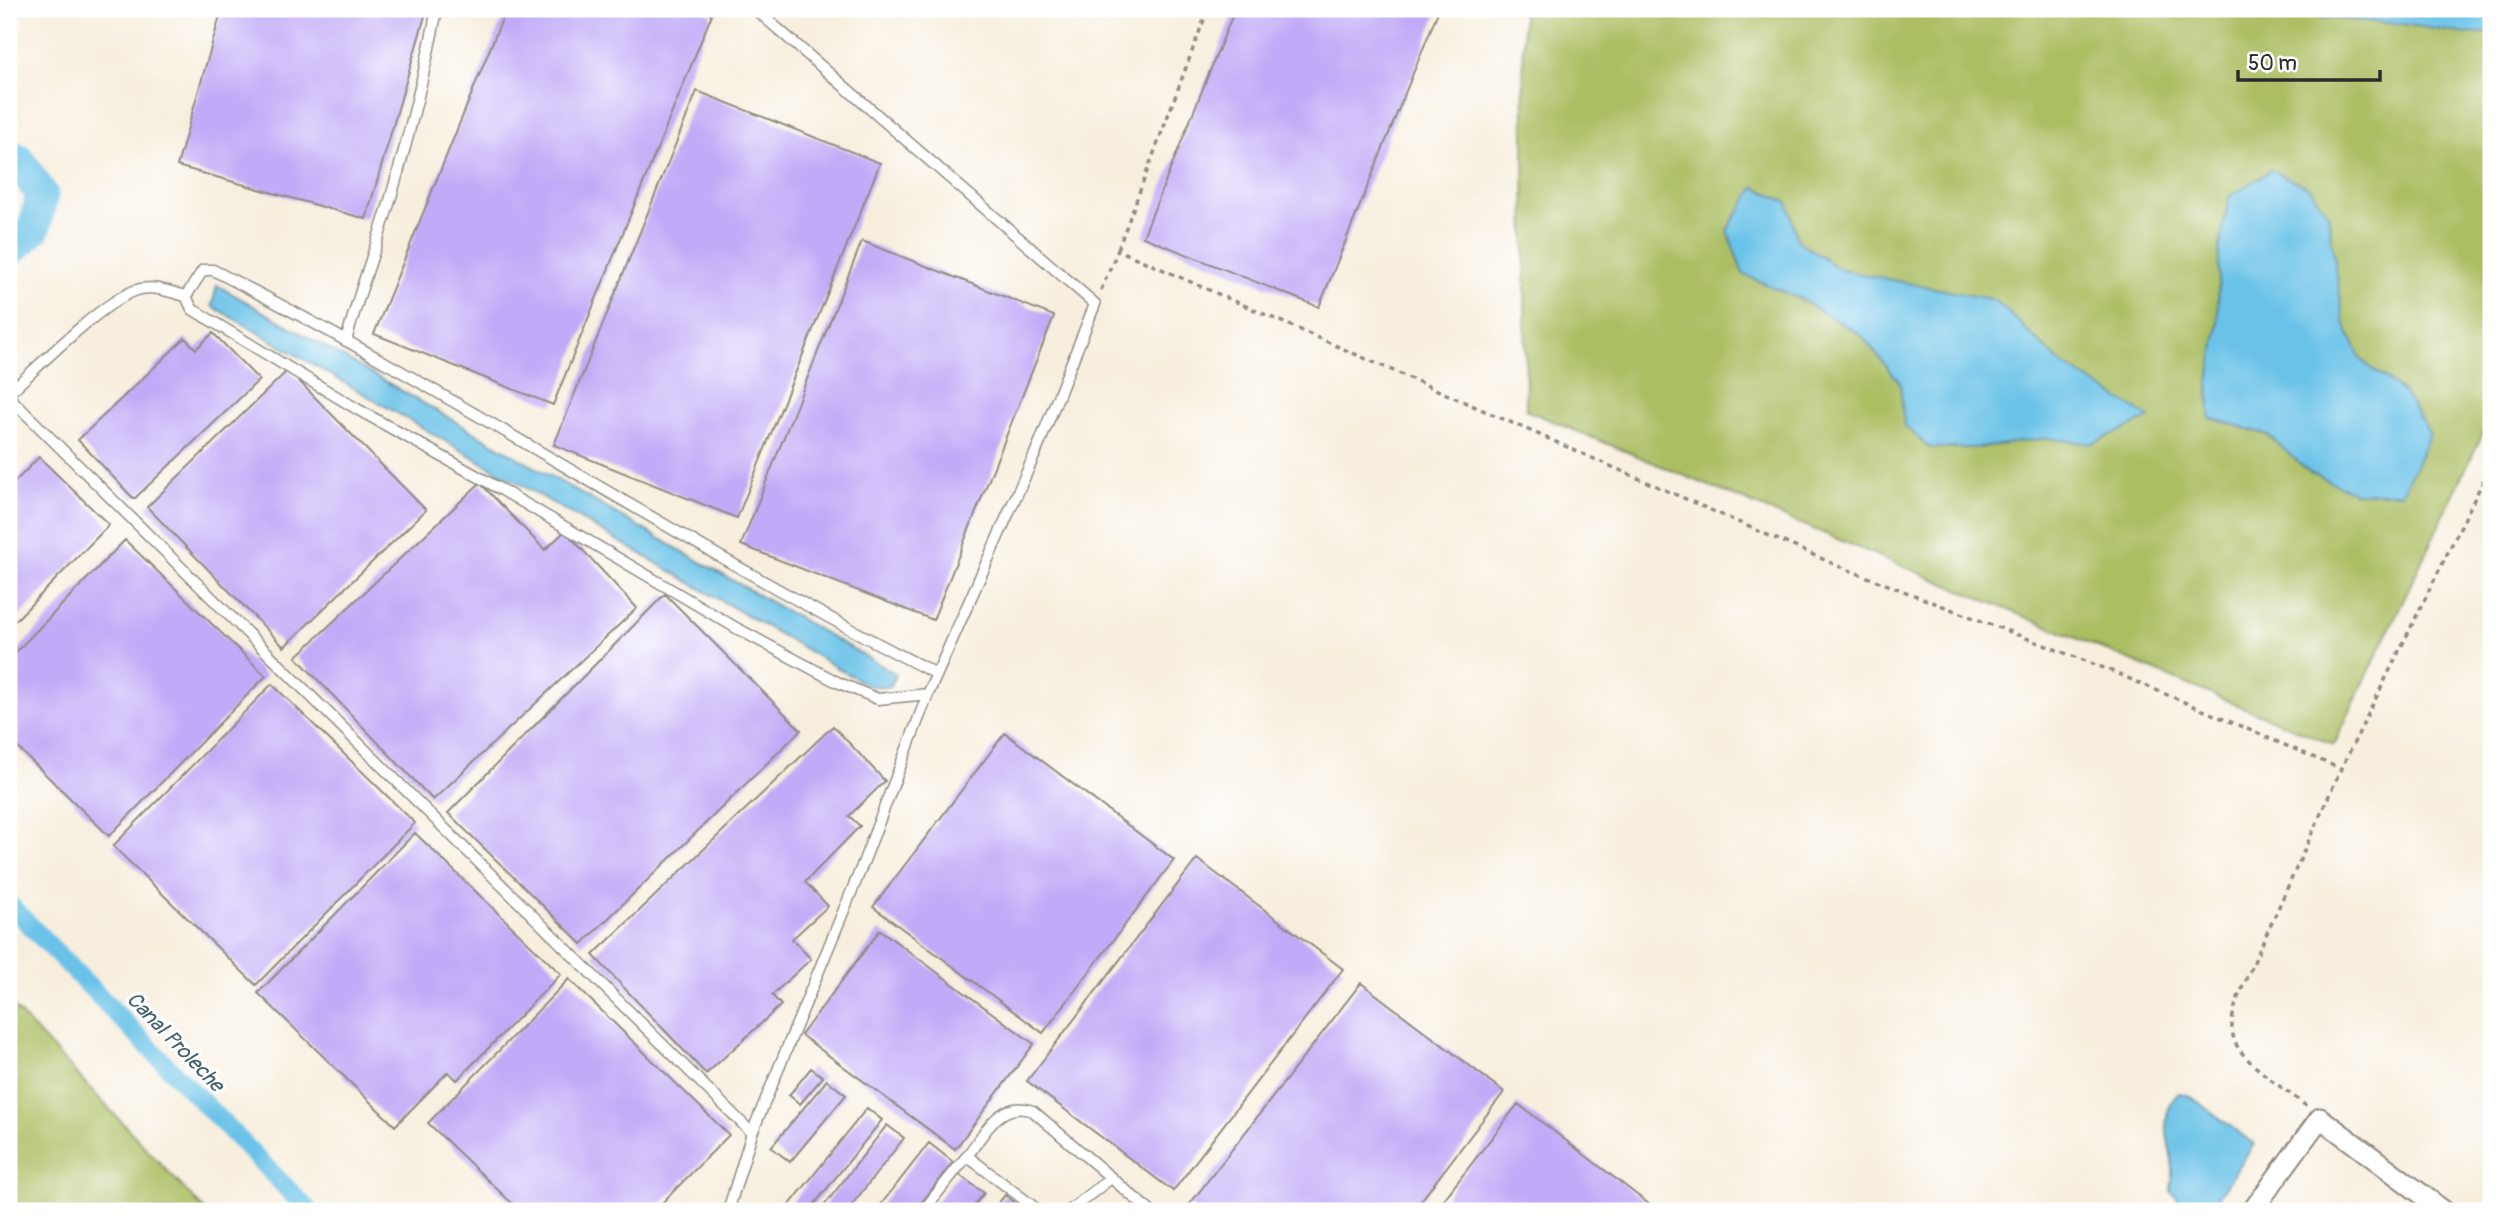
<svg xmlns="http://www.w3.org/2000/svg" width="2500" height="1220" font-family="Pangolin,sans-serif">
  <rect width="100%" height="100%" fill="#fff"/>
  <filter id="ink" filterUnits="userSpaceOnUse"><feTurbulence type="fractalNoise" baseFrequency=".0143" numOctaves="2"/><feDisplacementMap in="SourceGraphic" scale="14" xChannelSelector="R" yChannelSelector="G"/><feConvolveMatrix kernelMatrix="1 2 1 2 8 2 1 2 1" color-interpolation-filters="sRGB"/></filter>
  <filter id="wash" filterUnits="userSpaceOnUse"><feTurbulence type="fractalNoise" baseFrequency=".00686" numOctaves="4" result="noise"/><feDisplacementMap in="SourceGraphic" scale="28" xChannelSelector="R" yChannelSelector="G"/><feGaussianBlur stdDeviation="1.57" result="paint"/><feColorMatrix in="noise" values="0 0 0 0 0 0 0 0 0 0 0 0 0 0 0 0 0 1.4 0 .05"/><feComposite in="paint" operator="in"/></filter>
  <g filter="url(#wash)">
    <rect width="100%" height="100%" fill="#f7eedd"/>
    <path fill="#abbe62" stroke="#6b7446" stroke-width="2" d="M1523,9H2491V416L2334,745L1526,410Z
      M9,1002L205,1211H9Z"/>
    <path fill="#6bc2e8" stroke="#4b768a" stroke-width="2" d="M2317,9H2491V32L2467,34L2402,24L2316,17Z
      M2271,170L2310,188L2328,214L2344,323L2362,361L2403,392L2430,434L2402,493H2355L2308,471L2268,435L2210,418L2209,382L2218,324L2219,250L2229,197Z
      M1755,187L1788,203L1797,240L1841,270L1995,300L2060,362L2150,418L2091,444L2047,438L1980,448H1930L1904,425L1900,383L1861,335L1800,299L1743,274L1727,230Z
      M217,285L896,674L890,687L869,686L212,306Z
      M2179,1093L2190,1096L2254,1144L2209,1211H2173L2178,1206L2177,1197L2171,1192C2170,1183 2174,1178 2173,1169C2171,1143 2156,1114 2179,1093Z"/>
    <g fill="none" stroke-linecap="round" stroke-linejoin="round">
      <path stroke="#6bc2e8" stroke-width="19" d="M9,904L309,1211"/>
      <path stroke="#6bc2e8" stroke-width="33" d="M9,154L19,161L42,195L34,229L9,251"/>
    </g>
    <g id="blocks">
      <path fill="#c1aaf7" d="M222,9H427L366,219L177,166Z
        M506,9H699L712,14L553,405L374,334Z
        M1235,9H1439L1319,307L1143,237Z
        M697,91L880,163L737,518L554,445Z
        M862,241L1054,316L933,620L741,545Z
        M213,333L259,380L134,499L78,440L185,338L196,349Z
        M288,370L426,510L284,647L147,507Z
        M39,457L109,525L9,627V488Z
        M480,483L545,550L565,531L637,608L433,800L296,657Z
        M125,540L266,676L109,836L9,739V659Z
        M665,594L801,730L582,944L448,813Z
        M272,684L415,823L256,985L113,846Z
        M833,726L885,781L849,816L860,826L805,882L828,906L792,939L811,959L772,995L781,1005L706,1074L593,955Z
        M1005,733L1174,860L1043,1033L873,907Z
        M415,833L561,974L457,1080L448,1072L395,1126L258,993Z
        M1197,859L1343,969L1173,1191L1027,1081Z
        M880,930L1034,1044L955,1149L801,1035Z
        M569,979L729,1135L654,1211H520L428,1123Z
        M1361,983L1504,1092L1413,1211H1197L1189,1205Z
        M811,1068L823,1077L800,1104L789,1095Z
        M827,1080L846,1095L790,1162L771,1147Z
        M1518,1104L1658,1211H1435Z
        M867,1108L882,1120L809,1211H785Z
        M887,1125L904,1138L847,1211H820Z
        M929,1143L953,1162L915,1211H876Z
        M958,1174L984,1193L970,1211H928Z
        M1005,1195L1026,1211H992Z"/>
    </g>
  </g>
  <g filter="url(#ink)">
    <use href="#blocks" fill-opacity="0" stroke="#918c84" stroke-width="2"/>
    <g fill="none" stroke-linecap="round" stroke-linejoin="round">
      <g stroke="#918c84" stroke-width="13">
        <path id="lane" d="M346,341C359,292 377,245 391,197C409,135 425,72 437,9
          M9,393C39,366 99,305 134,291C151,284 169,292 186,296
          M9,397L752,1133
          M928,694L878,699L837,682L738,629L502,490L357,409L192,309L186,296L203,270H213C460,395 690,550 937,674
          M728,1211L752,1133L860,871L928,694L1038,447L1095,304L755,9
          M923,1211L967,1156
          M1039,1211L967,1156C985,1133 1000,1099 1033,1111L1150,1211
          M1069,1211L1111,1178"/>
      </g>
      <g stroke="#918c84" stroke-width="23">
        <path id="street" d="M2252,1211L2320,1118L2444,1211"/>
      </g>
      <path stroke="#918c84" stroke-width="3.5" stroke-dasharray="5 5" stroke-linecap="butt" d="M1118,249L1208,9
        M1101,290L1118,250L1836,565L2109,670L2341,769
        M2306,1106C2288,1091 2240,1061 2234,1039C2229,1024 2234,1009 2239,995L2341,769L2491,465"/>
      <use href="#lane" stroke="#fff" stroke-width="10"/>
      <use href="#street" stroke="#fff" stroke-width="19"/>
    </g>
  </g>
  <g text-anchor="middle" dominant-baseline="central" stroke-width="6" stroke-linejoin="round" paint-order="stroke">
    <g font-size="21" font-style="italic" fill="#41606d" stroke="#fff">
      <text transform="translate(175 1042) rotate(46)">Canal Proleche</text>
    </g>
  </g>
  <rect width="2500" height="1220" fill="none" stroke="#fff" stroke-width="35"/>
  <path d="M2238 70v10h142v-10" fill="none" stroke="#2b2b2b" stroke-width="3.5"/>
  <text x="2248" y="70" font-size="21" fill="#2b2b2b" stroke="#ffffff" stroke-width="5" paint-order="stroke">50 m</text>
</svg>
